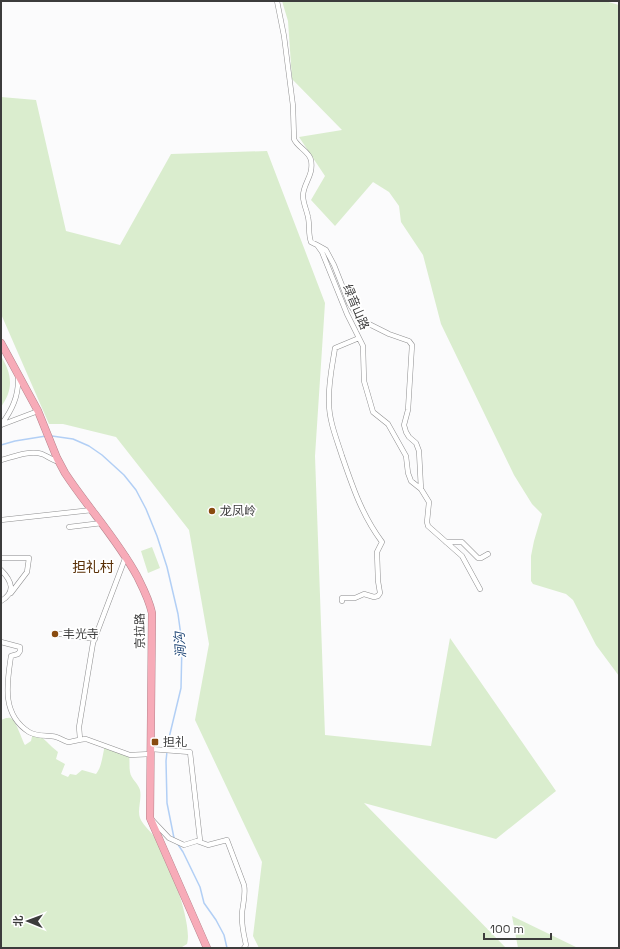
<svg xmlns="http://www.w3.org/2000/svg" width="620" height="949" font-family="'Space Grotesk','Noto Sans SC',sans-serif">
  <rect width="100%" height="100%" fill="#fbfbfc"/>
  <path fill="#daedce" d="M282,1H605L619,5V676L596,645L573,600L566,594L533,584L531,581V556L534,541L542,514L532,504L514,475L441,324L423,255L401,222L399,206L389,192L373,182L335,226L311,200L325,176L299,137L342,130L292,79L288,21Z
    M1,97L36,100L66,231L120,245L171,154L267,151L325,303L315,456L325,735L431,746L450,638L556,791L496,839L364,803L506,948H259L253,936L262,862L195,720L209,644L189,530L116,437L63,424H49L1,314Z
    M1,356C12,374 14,389 1,407Z
    M152,547L160,568L148,573L141,551Z
    M6,718C8,718 10,717 12,719C16,721 22,740 25,745L31,741L33,732C44,737 49,745 58,752L56,759L65,764L61,774L68,777L70,774L76,775L82,770L96,774C102,767 102,756 105,746L129,756C130,761 129,767 130,772C131,779 138,783 140,790C142,799 137,810 140,818C143,826 154,834 158,842C169,862 193,924 187,944L182,947L170,948H1V720Z
    M512,916L578,948H518Z"/>
  <g fill="none" stroke-linecap="round" stroke-linejoin="round">
    <path stroke="#b2cff5" stroke-width="1.5" d="M52,436L73,439L89,446L102,455L124,475L136,490L146,509L157,536L167,567L178,614L182,643L181,688L168,742L166,761L167,803L174,838
      M1,445L15,441L46,436
      M177,843L183,852L200,887L204,903L216,920L224,935L227,948"/>
    <g stroke="#8f8f90" stroke-width="5.5">
      <path id="minor" d="M277,1L284,36L293,106L294,139C297,147 309,151 311,160C314,176 303,183 303,196C303,203 307,211 308,217C310,226 308,234 311,242L317,245L322,252L347,314L359,338L335,348C332,367 328,384 329,403C329,421 337,440 342,456C353,488 362,515 382,542L377,552L378,581L380,593L378,596L374,597L364,594L355,598H342V601
        M317,245L326,250L334,265L349,303L356,314L367,323L389,334L409,341L412,345L408,410L404,425L406,432L409,437L416,443L419,451L421,489
        M359,338L363,346L364,381L373,412L388,424L406,456L408,473L411,481L421,489L429,502L427,522L428,526L462,556L480,589
        M1,425C12,410 19,396 18,377
        M1,425L38,411
        M1,460C13,457 29,450 42,454C47,456 52,460 59,462
        M1,520L92,510
        M69,527L102,523
        M446,542H462L478,558H481L488,554
        M1,558H29L27,572L11,593
        M1,570C12,581 16,592 1,601
        M60,634L95,639
        M1,642L20,647V651L18,654L11,656C7,683 1,714 29,732C37,737 48,735 56,737C60,738 64,741 68,742C72,742 80,739 86,739L130,755L151,754
        M80,739L79,727L93,643L126,556
        M151,749L190,752L200,840L184,845L169,838L153,821
        M197,841L208,845L227,840L244,885C246,894 243,903 242,913C241,924 244,935 246,945L244,948"/>
    </g>
    <g stroke="#b6848d" stroke-width="8">
      <path id="highway" d="M1,343L38,411L57,458L65,473C88,508 117,539 137,576C143,588 149,599 152,613L150,818L207,948"/>
    </g>
    <use href="#minor" stroke="#fff" stroke-width="4.5"/>
    <use href="#highway" stroke="#f7abb8" stroke-width="7"/>
  </g>
  <g fill="#894b0f" stroke="#fff" stroke-width="1.5">
    <circle cx="212" cy="511" r="4"/>
    <circle cx="55" cy="634" r="4"/>
    <rect x="151" y="738" width="8" height="8" rx="2"/>
  </g>
  <g text-anchor="middle" dominant-baseline="central" stroke-width="3.5" stroke-linejoin="round" paint-order="stroke">
    <g font-size="12" fill="#3c3c3c" stroke="#fff">
      <text transform="translate(356 307) rotate(67)">绿音山路</text>
      <text transform="translate(140 631) rotate(-91)">京拉路</text>
    </g>
    <g font-size="12" fill="#3c3c3c" stroke="#fff" text-anchor="start">
      <text x="220" y="511">龙凤岭</text>
      <text x="63" y="634">丰光寺</text>
      <text x="163" y="742">担礼</text>
    </g>
    <g font-size="13" font-style="italic" fill="#234978" stroke="#fff">
      <text transform="translate(180 645) rotate(-94)">涧沟</text>
    </g>
    <g font-size="14" fill="#582e05" stroke="#fff">
      <text x="93" y="567">担礼村</text>
    </g>
  </g>
  <rect width="620" height="949" fill="none" stroke="#3c3c3c" stroke-width="4"/>
  <g transform="translate(28 921) rotate(271)" stroke="#ffffff" stroke-width="3" paint-order="stroke">
  <path d="M0-3L7 15L0 10L-7 15Z" fill="#3c3c3c"/>
  <text y="-6" font-size="11" font-weight="bold" text-anchor="middle" fill="#3c3c3c">北</text>
  </g>
  <path d="M484 933v6h67v-6" fill="none" stroke="#3c3c3c" stroke-width="2"/>
  <text x="490" y="933" font-size="12" fill="#3c3c3c" stroke="#ffffff" stroke-width="3" paint-order="stroke">100 m</text>
</svg>
